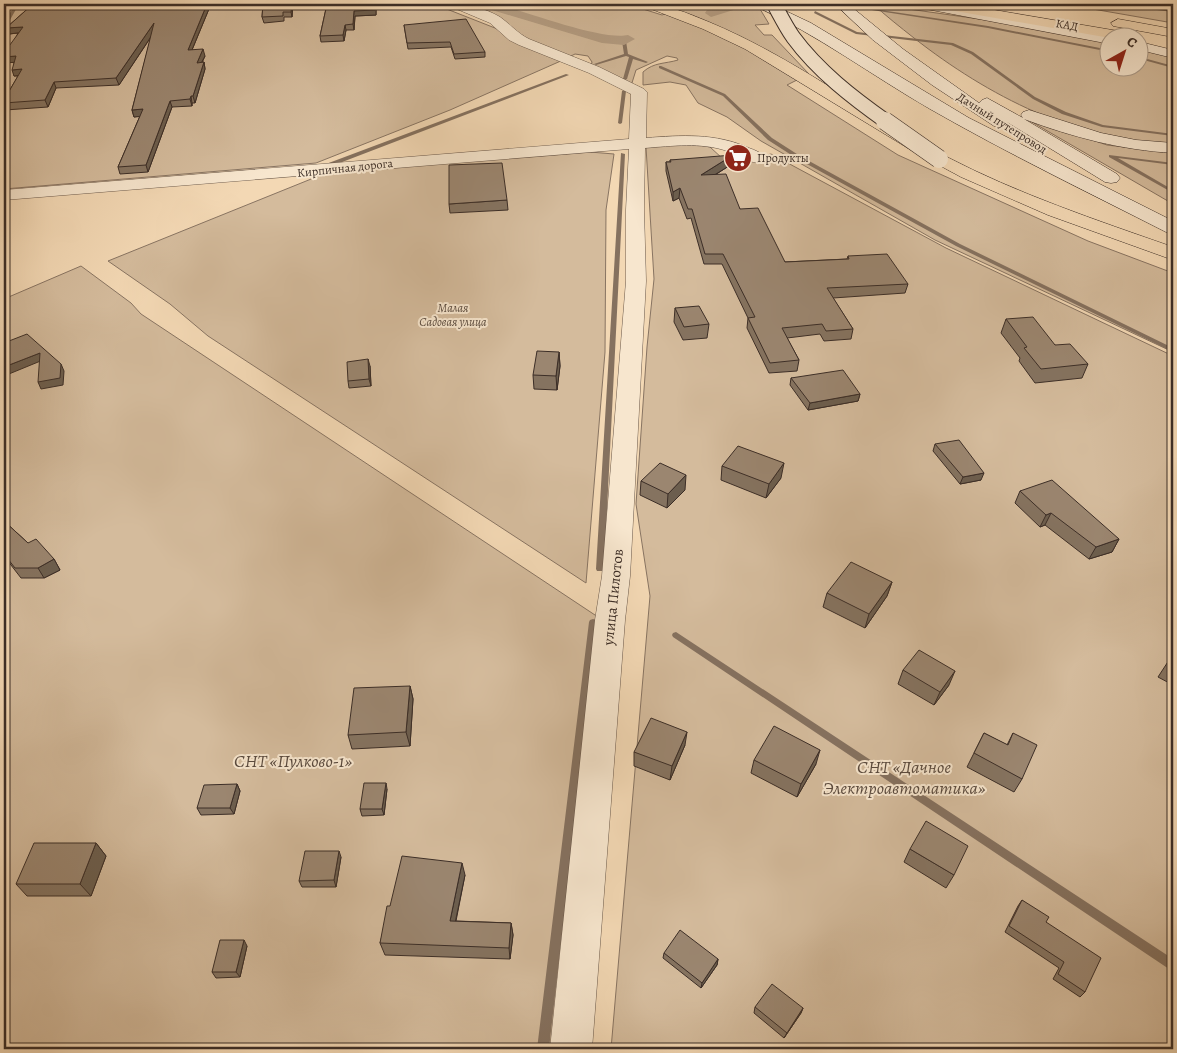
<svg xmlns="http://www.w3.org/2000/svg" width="1177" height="1053" font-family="Alegreya,serif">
  <rect width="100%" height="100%" fill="#f3d8b4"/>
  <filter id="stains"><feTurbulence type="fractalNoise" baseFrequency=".004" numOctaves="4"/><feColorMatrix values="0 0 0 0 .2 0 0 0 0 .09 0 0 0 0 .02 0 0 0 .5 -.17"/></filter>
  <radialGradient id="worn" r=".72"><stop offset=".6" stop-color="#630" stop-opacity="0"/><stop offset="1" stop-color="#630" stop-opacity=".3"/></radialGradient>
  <path fill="#d4bb9c" stroke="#887462" d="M4,4H434L495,28L563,60L450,110L316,163L4,189Z
    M459,4H476L603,42L613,41L491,4H627L662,15L679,9L663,4H748L760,9L769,24L755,25L764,35H772L809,74L787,85L898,155L1088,241L1173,273V352L935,240L761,141L727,117L698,103L686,85L670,82L643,85V72C654,62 665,64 678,60L677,58L667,56L636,70L631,86L591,66L592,62L588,56L575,54L569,57L526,41L499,20Z
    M873,4L986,20L1109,43L1110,68H1140V49L1173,57V145C1078,142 988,96 914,38C900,27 886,16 873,4Z
    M1064,4L1173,5V23Z
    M1025,118L1107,145L1173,153V204Z
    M688,143L710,147L723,159L736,162L771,154L946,248L1173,356V1049H611L650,596L636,504L647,347L654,279L646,147Z
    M590,152L614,154L606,210L605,352L586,583L208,336L170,304L108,261L326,173Z
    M81,266L131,303L141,314L598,617L580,805L552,1049H4V299Z"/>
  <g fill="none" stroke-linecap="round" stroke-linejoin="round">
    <path fill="#85715f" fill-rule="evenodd" d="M15,4H19L6,27L4,28V24Z
      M719,4H724L732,7L730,8Z
      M833,4H840L988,26L1110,50V52L988,28Z
      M1109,4H1118L1173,10V12Z
      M815,11L857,32L953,43L973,52L1035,97L1066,112L1103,125L1173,134V136L1102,127L1062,114L1033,99L971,54L951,45L856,34L814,13Z
      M624,40L626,41L628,54L648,62L646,63L633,59L627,79L625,80L623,79L629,57L626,56L596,65L594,64L624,54L622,41Z
      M1140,57L1173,66V68L1140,59Z
      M659,66H661L725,94L772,138L800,156L960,244L1173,348V352L956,246L796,158L768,140L723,96L659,68Z
      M566,74L569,75L337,164L328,165L326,164Z
      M624,90L626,91L622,123L620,124L618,123L622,91Z
      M621,153L625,154L604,569L603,571H597L596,569Z
      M1109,155L1173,163V165L1118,158L1173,190V193L1109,157Z
      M593,619L596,620L597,622L549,1049H537L589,622L590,620Z
      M676,632L1173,959V970L1169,969L673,637L672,635L673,633Z"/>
    <path fill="#b59e84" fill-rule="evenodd" d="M480,4H498C526,12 603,41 628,35L635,39L624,45L602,43L482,7Z
      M727,4H745L743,7L711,17L705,13L707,10Z"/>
    <g stroke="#6a584a" stroke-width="1">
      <path id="street" d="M450,4C467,4 485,8 500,17C510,24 517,33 529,39L599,67L644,89L647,92L646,138C681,135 716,133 749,148C755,150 762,153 766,158L763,162C750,165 739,155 727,151C701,142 672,146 645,148L644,210L646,281L630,576L625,620L592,1049H550L595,620L602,576L626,281V210L629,149L4,200V190L629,139L631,94L589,73L519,45L509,40L490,23L452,7Z"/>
    </g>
    <g stroke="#3c2e27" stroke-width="1">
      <path id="secondary" d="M755,4H771L811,23L969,118L1173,221V234L1166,232C1087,192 1007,153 930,109C871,75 818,35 757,7Z
        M835,4H848L903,49L979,103L982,100L987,98L1023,118L1021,115L1023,112L1029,110L1101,133L1136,140L1173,143V153C1122,150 1072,137 1024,119L1117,174L1120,178L1117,182L1111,183L1105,182L1007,122L1006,126H994L932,85L873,40Z
        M915,4H940L1115,38H1110V44L921,8L917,7Z
        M1140,42L1173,50V58L1140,50Z"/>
    </g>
    <g stroke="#3c2e27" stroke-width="1">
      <path id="highway" d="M644,4C667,4 687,13 709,22C793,57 865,113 945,156C1018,194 1096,220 1173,247V260L1048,215L961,177L911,150L745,49L703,29L646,7Z
        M932,4H959L1136,34L1143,38L1140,41V38H1110L938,8L934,7Z
        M1118,19L1173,29V37L1113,26L1111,23Z"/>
    </g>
    <use href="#street" fill="#f7e6ce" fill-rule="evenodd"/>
    <use href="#secondary" fill="#f7e6ce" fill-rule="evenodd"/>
    <use href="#highway" fill="#f3d8b4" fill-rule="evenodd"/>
    <g stroke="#3c2e27" stroke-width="16" stroke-linecap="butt">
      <path id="secondary-bridge-far1" d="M774,4C780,15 786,27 793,37C818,71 853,98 887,122"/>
    </g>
    <g stroke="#3c2e27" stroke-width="19" stroke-linecap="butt">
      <path id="secondary-bridge" d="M885,121L939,159"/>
    </g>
    <use href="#secondary-bridge-far1" stroke="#f7e6ce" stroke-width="14"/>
    <use href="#secondary-bridge" stroke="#f7e6ce" stroke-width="18"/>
  </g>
  <path fill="#857360" stroke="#3c2e27" d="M33,4H211L192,50L205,56L202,63L204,62L205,69L195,103H192V106L172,107L148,172L120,174L118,167L140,116L134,117L132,110L151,37L119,85L56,88L48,107L5,110L4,108V100L18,76H14V62L4,63L18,33L9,34L6,28Z
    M263,4H293L292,17H284V21L264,23L262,17Z
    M327,4H376V15L355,16L354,30H346L344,41L321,42L320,36Z
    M404,25L485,52V57L455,59L451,47L408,49Z
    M670,160L732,164L715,175L740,209L785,262L847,259L848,256L908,284L905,293L833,298L853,329L851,339L824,341L820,334L787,338L799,360L797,371L769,373L747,328L748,318L722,264H704L691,218L687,219L679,198L673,201L666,171V162H670Z
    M507,200L508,210L450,213L449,204Z
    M675,308L709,324L707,338L683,340L674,322Z
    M1006,319L1055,345L1088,364L1082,378L1035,383L1019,361L1020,358L1001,333Z
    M559,352L560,366L557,390L534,389L533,375Z
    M370,366L371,386L349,388L348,381Z
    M791,378L860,394L858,401L808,410L790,385Z
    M935,444L981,480L960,484L933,451Z
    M722,466L781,478L766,498L721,480Z
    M641,481L685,490L667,508L640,495Z
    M1020,491L1119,539L1112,552L1089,559L1045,525L1040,527L1015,503Z
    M4,521L28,543L54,559L60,570L44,578H21L4,556Z
    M892,582L887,596L865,628L823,607L827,593Z
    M1173,654V685L1158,677Z
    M903,670L949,685L934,705L898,684Z
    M410,686L413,699L410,746L352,749L348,735Z
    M984,733L1007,745L1013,733L1022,779L1014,792L967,767Z
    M685,745L670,780L634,766V752Z
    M754,760L816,764L797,797L751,773Z
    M237,784L240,791L234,814L201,815L197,808Z
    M387,789L384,815L362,816L360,809Z
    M96,843L106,856L91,896H27L16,884Z
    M910,849L954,875L946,888L904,862Z
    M341,857L336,887H302L299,881Z
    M465,875L456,921L511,923L513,935L510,959L385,955L380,943L390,906Z
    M1022,900L1046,922L1085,992L1080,997L1053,979L1059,968L1005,932L1018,906Z
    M247,946L240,977L216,978L212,972Z
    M664,953L718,959L717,965L701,988L663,958Z
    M755,1007L803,1008L801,1013L784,1038L754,1013Z
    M1173,1035V1049H1169Z"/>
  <path fill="#6c5e4e" stroke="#3c2e27" d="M207,4H211L189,57L188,50Z
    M292,4H293L292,17L291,12Z
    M376,4V15L355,16L354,30L353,24L354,11Z
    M154,23L156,29L119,85L116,78Z
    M345,25L346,30L344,41L343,35Z
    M23,27L25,32L9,34L6,28Z
    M203,49L205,56L198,69L197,63Z
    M16,56L19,62L4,63V57Z
    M204,62L205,69L195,103L193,96Z
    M22,69L24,75L14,76L12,70Z
    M54,82L56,88L48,107L45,100Z
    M191,96L192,103V106L190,99Z
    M170,101L172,107L148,172L146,165Z
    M143,109L146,116L134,117L132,110Z
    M733,155L732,164L700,184L701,175Z
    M680,188L679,198L673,201V192Z
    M559,352L560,366L557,390L556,376Z
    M40,353L43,360L4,376V367Z
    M368,359L370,366L371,386L369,379Z
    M61,364L64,371L63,385L41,389L38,382Z
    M860,394L858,401L808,410L810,403Z
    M784,463L781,478L766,498L769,484Z
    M984,473L981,480L960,484L963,477Z
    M686,475L685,490L667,508L668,494Z
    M1051,513L1045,525L1040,527L1046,515Z
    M1119,539L1112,552L1089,559L1096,547Z
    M54,559L60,570L44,578L38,568Z
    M892,582L887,596L865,628L869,614Z
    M955,671L949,685L934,705L940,692Z
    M410,686L413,699L410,746L406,732Z
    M687,732L685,745L670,780L672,766Z
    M820,750L816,764L797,797L801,784Z
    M386,783L387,789L384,815L382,809Z
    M237,784L240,791L234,814L230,808Z
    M96,843L106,856L91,896L80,884Z
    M339,851L341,857L336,887L334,880Z
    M462,863L465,875L453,933L450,921Z
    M511,923L513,935L510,959L509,948Z
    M244,940L247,946L240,977L236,972Z
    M718,959L717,965L701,988L702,983Z
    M803,1008L801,1013L784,1038L787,1033Z"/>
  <path fill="#9b8670" stroke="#3c2e27" d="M33,4H207L188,50L203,49L197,63L204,62L193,96H191L190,99L170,101L146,165L118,167L143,109L132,110L154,23L116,78L54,82L45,100L4,103V100L22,69L12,70L16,56L4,57V53L23,27L6,28Z
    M263,4H292L291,12H283V16L262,17Z
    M327,4H375V10L354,11L353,24L345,25L343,35L320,36Z
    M466,19L485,52L454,54L450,42L407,43L404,25Z
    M733,155L701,175L726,174L740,209L758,208L785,262L849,259L848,256L887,254L908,284L827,288L853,329L826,331L822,324L782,328L799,360L770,363L748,318L755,317L723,254H705L692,209H688L680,188L673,192L666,162H671L670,160Z
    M502,163L507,200L449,204V165Z
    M699,306L709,324L684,327L675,308Z
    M1033,317L1055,345L1070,344L1088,364L1041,369L1024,348L1027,347L1006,319Z
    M27,334L61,364L60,378L38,382L40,353L4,367V335L9,341Z
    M537,351L559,352L556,376L533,375Z
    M368,359L369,379L348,381L347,362Z
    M843,370L860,394L810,403L791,378Z
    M959,440L984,473L963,477L935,444Z
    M738,446L784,463L769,484L722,466Z
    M660,463L686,475L668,494L641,481Z
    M1052,480L1119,539L1096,547L1051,513L1046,515L1020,491Z
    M4,521L28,543L36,539L54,559L38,568H15L4,554Z
    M851,562L892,582L869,614L827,593Z
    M919,650L955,671L940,692L903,670Z
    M1173,655V666L1168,663Z
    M410,686L406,732L348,735L354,688Z
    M651,718L687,732L672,766L634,752Z
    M774,726L820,750L801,784L754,760Z
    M984,733L1008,745L1013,733L1037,745L1022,779L974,753Z
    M364,783H386L382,809H360Z
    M237,784L230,808H197L204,785Z
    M926,821L968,846L954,875L910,849Z
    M34,843H96L80,884H16Z
    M305,851H339L334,880L299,881Z
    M402,856L462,863L450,921L511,923L509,948L380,943L387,906H390Z
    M1022,900L1049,917L1046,922L1101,958L1085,992L1058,974L1064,962L1009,926Z
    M680,930L718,959L702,983L664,953Z
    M220,940H244L236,972H212Z
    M772,984L803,1008L787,1033L755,1007Z"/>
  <defs>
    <g id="supermarket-disc" transform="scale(1.4375)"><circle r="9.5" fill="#8f2418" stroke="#f7e6ce"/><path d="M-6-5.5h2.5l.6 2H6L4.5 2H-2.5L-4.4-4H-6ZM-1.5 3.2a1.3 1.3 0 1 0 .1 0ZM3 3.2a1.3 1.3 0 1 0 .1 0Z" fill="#fff"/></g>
  </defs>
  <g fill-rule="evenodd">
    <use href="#supermarket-disc" x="738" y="158"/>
  </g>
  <g text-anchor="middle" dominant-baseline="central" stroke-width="4" stroke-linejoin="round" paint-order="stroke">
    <g font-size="12" fill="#3c2e27" stroke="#f7e6ce">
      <text transform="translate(1067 25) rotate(10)">КАД</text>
      <text transform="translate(1002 123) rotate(32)">Дачный путепровод</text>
      <text transform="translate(345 168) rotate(-6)">Кирпичная дорога</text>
    </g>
    <g font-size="12" fill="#3c2e27" stroke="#f7e6ce" text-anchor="start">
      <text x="757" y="158">Продукты</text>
    </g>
    <g font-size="12" font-style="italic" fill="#5a4a3e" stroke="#f7e6ce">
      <text x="453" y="308">Малая<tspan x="453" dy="14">Садовая улица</tspan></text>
    </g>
    <g font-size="15" fill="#3c2e27" stroke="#f7e6ce">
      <text transform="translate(613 597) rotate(-84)">улица Пилотов</text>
    </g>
    <g font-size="18" font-style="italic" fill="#5a4a3e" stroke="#f7e6ce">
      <text x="293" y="761">СНТ «Пулково-1»</text>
      <text x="904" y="767">СНТ «Дачное<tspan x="904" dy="21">Электроавтоматика»</tspan></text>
    </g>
  </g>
  <rect width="1177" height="1053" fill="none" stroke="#f3d8b4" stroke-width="20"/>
  <rect x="5" y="5" width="1167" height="1043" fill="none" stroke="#3c2e27" stroke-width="2.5"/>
  <rect x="10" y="10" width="1157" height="1033" fill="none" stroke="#3c2e27"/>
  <g transform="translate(1124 52) rotate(39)"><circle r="24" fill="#f7e6ce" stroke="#ac9c8b"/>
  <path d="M0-4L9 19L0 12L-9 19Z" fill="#8f2418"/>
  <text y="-8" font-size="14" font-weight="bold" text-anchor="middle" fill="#3c2e27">С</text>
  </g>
  <rect width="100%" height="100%" filter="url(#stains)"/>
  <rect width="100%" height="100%" fill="url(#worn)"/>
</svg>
